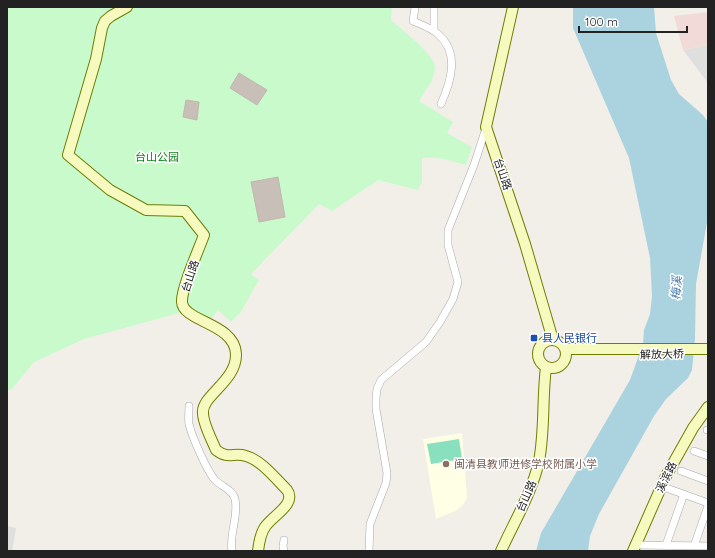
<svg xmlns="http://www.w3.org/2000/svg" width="715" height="558" font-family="Quicksand,'Noto Sans SC',sans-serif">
  <rect width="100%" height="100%" fill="#f2efe9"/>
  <path fill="#e0dfdf" d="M708,45V83L683,50Z
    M7,526L16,528L12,551H7Z"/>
  <path fill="#f2dad9" d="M708,12V45L683,50L674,16Z"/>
  <path fill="#ffffe5" d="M462,433L467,497L463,505L457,510L436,519L423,439Z"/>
  <path fill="#c8facc" d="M7,7H392L391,20C401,29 434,54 435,67C435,79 425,91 419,101L453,122L447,133L472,147L466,165C450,161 438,156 422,158V182L418,190L378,180L332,211L319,204L251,274L259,280L241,312L231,322L218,310L205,327L179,313L84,339L34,362L11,390L7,389Z"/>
  <path fill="#88e0be" d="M459,439L462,459L431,464L427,444Z"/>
  <path fill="#aad3df" d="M573,7H654L656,33L671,80L679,94L703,115L708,122V217L696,284L695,339L692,370L688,378L666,399L654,416L599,514L590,536L588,551H536L541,533L630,380L643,344L644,330L650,314L652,296L650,258L629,158L573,28Z"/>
  <path fill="#c7bfb8" stroke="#c4b6ab" d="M239,73L267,90L257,105L230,88Z
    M186,100L199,102L197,120L183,117Z
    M278,177L285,217L259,222L251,182Z"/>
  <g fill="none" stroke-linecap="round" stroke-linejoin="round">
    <g stroke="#a9a9a9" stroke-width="8">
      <path id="street" d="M415,7L413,21C422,25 431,28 438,34C460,53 451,81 441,104
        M434,31V7
        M189,406C189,412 188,419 189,424C192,437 207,471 215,480C222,487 232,489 235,499C239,515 229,534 232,551
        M707,430H708
        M694,451L708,456
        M681,471L708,481
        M661,486L708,503
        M635,545L708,546
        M666,545L684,494
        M694,546L708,506
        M284,551L283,546L284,540
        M369,551L370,524L386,483L387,473L376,409V398L377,389L381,380L426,342L440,322L453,299L458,282L448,245V230L474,165L486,128"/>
    </g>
    <g stroke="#707d05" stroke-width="12">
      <path id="secondary" d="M127,7L111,16L105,21L102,28L96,59L68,155L110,190L146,210L185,211L204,235C199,249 181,289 182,302C183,322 235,323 236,354C237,381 201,396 203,413C203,424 212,440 216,450C229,460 233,452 246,456C261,460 276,479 287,490C297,504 272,516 265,527C260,534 259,543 258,551
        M513,7L486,127L525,244L553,340
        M538 354a14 14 0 1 1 28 0a14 14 0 1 1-28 0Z
        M565,349H708
        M501,551C514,522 532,493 539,461C545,430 542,398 546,367
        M633,551L666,476L693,428L708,407"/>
    </g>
    <use href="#street" stroke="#fff" stroke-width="7"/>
    <use href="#secondary" stroke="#f7fabf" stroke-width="10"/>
  </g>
  <rect fill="#1a4fb4" stroke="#fff" stroke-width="1.5" x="530" y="334" width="8" height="8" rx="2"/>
  <circle fill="#8d6e63" stroke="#fff" stroke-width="1.5" cx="446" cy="464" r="4"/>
  <g text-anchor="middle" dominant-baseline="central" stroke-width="3" stroke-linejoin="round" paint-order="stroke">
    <g font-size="11" fill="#0c8416" stroke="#fff">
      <text x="157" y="157">台山公园</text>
    </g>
    <g font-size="11" fill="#222" stroke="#fff">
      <text transform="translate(503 174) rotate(71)">台山路</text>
      <text transform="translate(190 276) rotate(-72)">台山路</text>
      <text transform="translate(662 354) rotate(-1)">解放大桥</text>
      <text transform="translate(666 477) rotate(-64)">溪滨路</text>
      <text transform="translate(526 496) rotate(-66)">台山路</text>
    </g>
    <g font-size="11" fill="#164399" stroke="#fff" text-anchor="start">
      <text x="542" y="338">县人民银行</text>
    </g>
    <g font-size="11" fill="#785e54" stroke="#fff" text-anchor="start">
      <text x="454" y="464">闽清县教师进修学校附属小学</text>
    </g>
    <g font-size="12" font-style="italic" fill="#4a7aab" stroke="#fff">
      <text transform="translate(676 288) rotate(-86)">梅溪</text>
    </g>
  </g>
  <rect width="715" height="558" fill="none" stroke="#222222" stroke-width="16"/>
  <path d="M579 26v6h108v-6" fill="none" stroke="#222222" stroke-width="2"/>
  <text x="585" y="26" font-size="12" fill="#222222" stroke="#ffffff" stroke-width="3" paint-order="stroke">100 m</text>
</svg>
